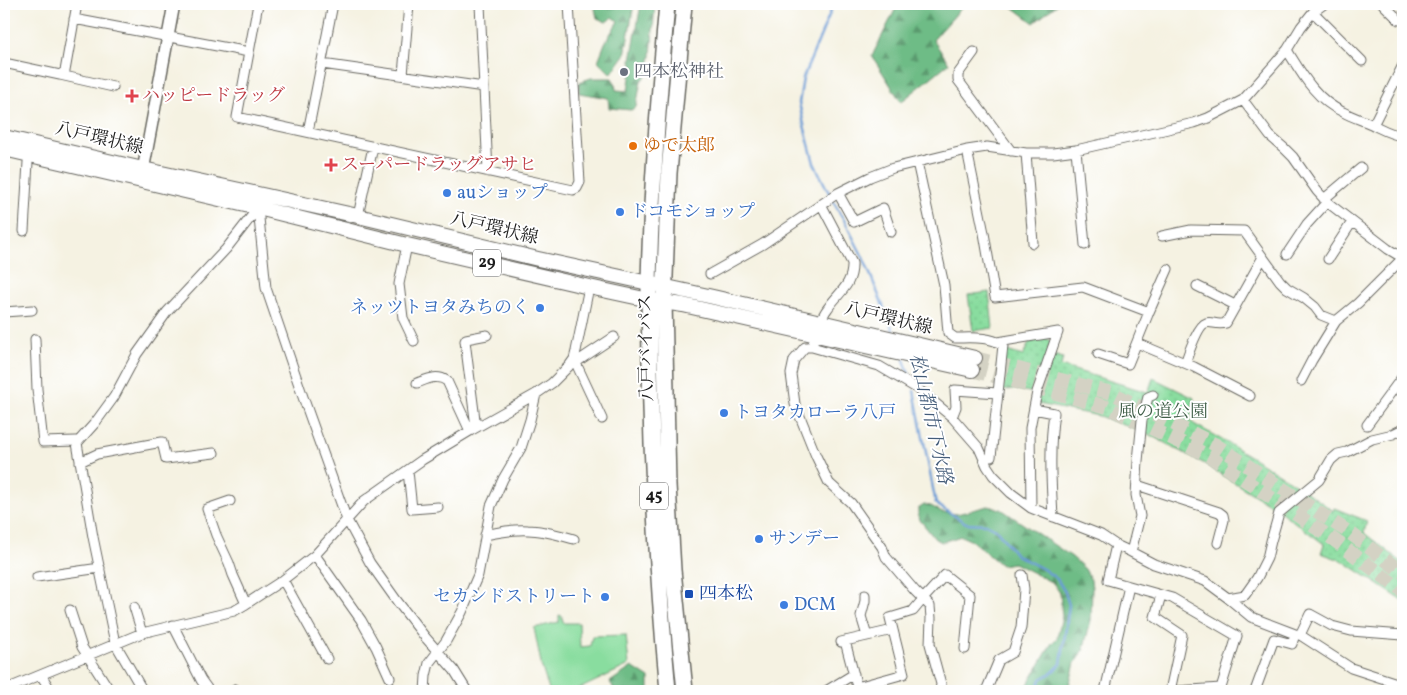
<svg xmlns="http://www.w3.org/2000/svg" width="1407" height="695" font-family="Vollkorn,'Noto Serif JP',serif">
  <defs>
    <pattern id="forest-firs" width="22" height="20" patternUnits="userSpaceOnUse" patternTransform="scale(1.25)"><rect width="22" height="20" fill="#6ebc86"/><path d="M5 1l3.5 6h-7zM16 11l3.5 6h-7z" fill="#5a986d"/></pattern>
    <pattern id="park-dots" width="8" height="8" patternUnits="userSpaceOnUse" patternTransform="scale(1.25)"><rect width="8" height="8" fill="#89dd9f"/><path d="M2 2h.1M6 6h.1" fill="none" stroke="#76bd88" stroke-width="1.8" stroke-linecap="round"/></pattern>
  </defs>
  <rect width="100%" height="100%" fill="#fff"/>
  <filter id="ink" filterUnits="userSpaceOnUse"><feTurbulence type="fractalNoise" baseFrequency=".02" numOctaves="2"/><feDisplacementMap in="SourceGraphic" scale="10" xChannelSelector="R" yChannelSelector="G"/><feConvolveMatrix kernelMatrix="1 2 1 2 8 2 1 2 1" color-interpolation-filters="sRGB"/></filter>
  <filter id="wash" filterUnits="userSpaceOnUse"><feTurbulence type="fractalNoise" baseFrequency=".0096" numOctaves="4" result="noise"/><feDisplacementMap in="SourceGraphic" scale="20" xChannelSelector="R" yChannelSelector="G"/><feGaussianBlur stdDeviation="1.12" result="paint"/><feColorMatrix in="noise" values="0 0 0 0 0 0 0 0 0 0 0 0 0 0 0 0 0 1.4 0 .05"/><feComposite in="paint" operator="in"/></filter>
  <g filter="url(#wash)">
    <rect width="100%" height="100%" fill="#f5f2e2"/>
    <path fill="#89dd9f" stroke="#527c5e" d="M559,615L562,616L563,623H579L580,647L590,646L592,636L626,635L629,665L575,691L549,690L542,668L534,628L559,622Z"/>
    <path fill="url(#forest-firs)" stroke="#456c51" d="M594,4H634L625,55L611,74L598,61L605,43L618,21L613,17L606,22L597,18Z
      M641,4H655L651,56L647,74L641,81L636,107L631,110L609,108L608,98L579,93V82L591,78H612L615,83L616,90L628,91L632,64L631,60Z
      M898,4H965L933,40L949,63L901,102L872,56Z
      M998,4H1058L1034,23L1010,5Z
      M924,505L931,506L942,512L957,514L988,506L1001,509L1072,557L1085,569L1091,580L1092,588L1091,620L1083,651L1075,663L1070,683L1063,691H1026L1027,686L1052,643L1057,638L1062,616L1060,593L1053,583L1014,563L1001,565L972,541L961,536L942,542L935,539L920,520L918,514V509Z
      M632,667L649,678V691H615L610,682Z"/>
    <path fill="url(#park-dots)" stroke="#527c5e" d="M989,292L993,328L973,331L968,295Z
      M1045,337L1051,342L1048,353L1063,358L1061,366L1147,392L1149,390L1153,378L1194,398L1190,420L1194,424C1242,451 1289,478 1333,511L1334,508L1367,521L1364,533L1403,563V601L1343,561L1321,553L1324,544L1277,509L1203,463L1146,433L1099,416L1038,404L1040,394L1013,389L1000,391L1005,348L1010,352L1023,356L1030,340Z"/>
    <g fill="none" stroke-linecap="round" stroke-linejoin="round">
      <path stroke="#6b9cd6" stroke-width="2.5" d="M830,195L814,163L805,129L799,103L803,78L830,13L833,4
        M832,200L843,218L864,259L894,333
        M904,360L912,383
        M914,391L936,504L966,523L986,524L996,529L1016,555L1043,569L1057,579L1065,592L1069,605L1061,664L1053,672L1041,679L1037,691"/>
    </g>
  </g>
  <g filter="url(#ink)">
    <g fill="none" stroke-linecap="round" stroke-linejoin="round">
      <path stroke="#d4d2c4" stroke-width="14" stroke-dasharray="14 7" stroke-linecap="butt" d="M975,358L1112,393L1216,445L1350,533L1403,573
        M972,370L1107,407L1209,456L1330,537L1403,591"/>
      <g stroke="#686761" stroke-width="11">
        <path id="minor" d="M258,4L237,117L573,190L577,188L580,182L569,4
          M480,4L488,172
          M1383,4L1399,20
          M1313,12L1362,61
          M74,19L249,52
          M1287,50C1302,74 1316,100 1343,112C1352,117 1362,120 1371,124C1382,129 1391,135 1403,136
          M974,52L958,74V80L1011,151
          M4,63L60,75L65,71L77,4
          M322,64L484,87
          M60,75L113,87
          M403,75L409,4
          M1243,100L1270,136L1284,148L1293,157L1317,191L1327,202L1388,249L1403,258
          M1373,125L1403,65
          M308,132L333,4
          M967,150L984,233L995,297L1083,287L1149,312L1128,364L1098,354
          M1076,150L1085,245
          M1026,153L1033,243
          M917,162L944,285L948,333L955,338C972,338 988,336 1003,345L998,393L955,390L956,407L952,417
          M838,193L854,222L883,208L891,232
          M1324,199L1361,168
          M258,208L266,288L303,397L347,520L370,563L397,601L425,637L454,670L467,691
          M358,216L373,147
          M24,231L28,162L30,155
          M1162,236L1191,230L1244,231L1280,281L1287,288L1304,298L1315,307L1321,315L1336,321
          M407,245L399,284L403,318L414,341
          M1287,254L1307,224L1327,202
          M1328,259L1352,222
          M710,274L763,244L838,193L870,177L893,168L967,150L987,147L1026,153H1053L1076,150L1194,123L1208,118L1243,100L1287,50L1301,27L1313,12L1324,4
          M1197,286L1235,305
          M4,312L32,310
          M1149,312L1168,269
          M819,326C821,320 824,313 828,308C839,292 853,285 852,263L821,204
          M35,339L37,389L43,442L76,441L77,443
          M998,342L1058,332L1037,392L1030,428L1031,508
          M813,343L812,347H805L794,360L791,374L795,404L816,456L829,483L851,503L882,547L886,557L915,591L923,599L913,611L890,618L893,630L841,642
          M1137,343L1194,367L1250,396
          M812,347L879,366L918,389L952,417L979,448L987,466L993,475L1011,493L1031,508L1101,535L1116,545L1131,552L1154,564L1205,581L1228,598L1251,617L1295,634L1300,635L1351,668L1403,685
          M574,359L602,419
          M575,363L614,337
          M1185,363C1188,355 1198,325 1206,323C1212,321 1217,326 1226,323L1263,257
          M1301,381L1312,360L1336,321L1358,303L1403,258
          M417,383C428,379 437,374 447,381L470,431
          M1034,409L1054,413C1049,447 1051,482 1053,517
          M1367,425L1403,376
          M476,427L465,341L466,339L487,335
          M991,457L998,393
          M80,462L97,454L162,442L166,459L214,453
          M408,471L412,509L438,507
          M1137,485L1219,512L1223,515L1224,520L1218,543
          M230,501L207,509L216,535L229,563L233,575L246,604
          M485,535C499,532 513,529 528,530C543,530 559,535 574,539
          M1116,545L1108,580L1172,598L1237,636L1221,688L1176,691
          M1131,552L1140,516L1136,495L1138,461L1142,420L1148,397L1153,395
          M315,555L361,620L376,647L390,678
          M37,577L100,568
          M283,580L327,659
          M865,595V601L861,616L867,636
          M1161,595L1155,617L1182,635L1170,691
          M1228,598L1245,595L1257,578L1267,558L1271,541L1279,513L1319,480L1331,460L1338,454L1347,452L1372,439L1393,434L1403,429
          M134,607L142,633
          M70,610L82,647L110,691
          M173,625L201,680L209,691
          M1300,635L1310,614L1332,626L1351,631L1403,635
          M845,641L857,687L904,674L893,630
          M41,675L51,691
          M4,690L142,633L234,611L246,604L283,580L315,555L364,501L422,460L470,431L536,394L552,383L569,366L574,359L576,351L589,287
          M143,691L115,643L93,537L77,443L95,423L114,397L137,354L167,312L226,249L258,208
          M232,691L235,689L237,691
          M425,691L426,676L429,663L446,641L462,612L478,575L491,506L503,479L521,448L530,420L536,394
          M826,691L854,674
          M940,691L941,684L930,644L931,618L930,606L923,599L945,575L970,595L965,649
          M986,691L999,660L1013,652L1021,628L1024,589L1022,575
          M1105,691L1129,586
          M1255,691L1274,639L1292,644L1295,634"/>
      </g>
      <g stroke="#686761" stroke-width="14">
        <path id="tertiary" d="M142,176L174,4"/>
      </g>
      <g stroke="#686761" stroke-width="16">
        <path id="primary" d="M4,137L143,169L358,216L538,259L713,297L975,358
          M4,149L258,208L407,245L589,287L649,300L683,305L972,370"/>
      </g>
      <g stroke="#686761" stroke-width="18">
        <path id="trunk" d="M667,4C659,97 651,190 649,283C649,312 650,341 650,370C652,478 658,584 668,691
          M684,4L669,173L664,302L668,485L673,570L685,691"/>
      </g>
      <use href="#minor" stroke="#fff" stroke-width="9"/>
      <use href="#tertiary" stroke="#fff" stroke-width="11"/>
      <use href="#primary" stroke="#fff" stroke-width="14"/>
      <use href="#trunk" stroke="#fff" stroke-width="15"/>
    </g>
  </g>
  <circle fill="#6b7280" stroke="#fff" stroke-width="2" cx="624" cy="72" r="5"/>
  <g fill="#e0444e" stroke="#fff" stroke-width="2">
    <path d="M129.5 88.5h5v5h5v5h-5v5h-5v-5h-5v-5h5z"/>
    <path d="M328.5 157.5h5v5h5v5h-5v5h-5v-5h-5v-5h5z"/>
  </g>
  <circle fill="#e8710a" stroke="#fff" stroke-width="2" cx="633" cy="146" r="5"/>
  <g fill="#3f7fe0" stroke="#fff" stroke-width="2">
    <circle cx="447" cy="193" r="5"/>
    <circle cx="620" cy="212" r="5"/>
    <circle cx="540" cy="308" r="5"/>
    <circle cx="724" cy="413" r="5"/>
    <circle cx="759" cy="539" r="5"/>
    <circle cx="605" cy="597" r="5"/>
    <circle cx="784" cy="605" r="5"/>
  </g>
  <rect fill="#1a4fb4" stroke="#fff" stroke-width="2" x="684" y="589" width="10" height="10" rx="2.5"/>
  <g text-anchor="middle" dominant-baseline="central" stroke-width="4" stroke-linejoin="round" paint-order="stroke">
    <g fill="#fff" stroke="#606060" stroke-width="1">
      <rect x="473" y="249.5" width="28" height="27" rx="4"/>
      <rect x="640" y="482.5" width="28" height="27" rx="4"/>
    </g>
    <g font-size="16" font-weight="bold" fill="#1c1c1c">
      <text x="487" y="263">29</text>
      <text x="654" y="496">45</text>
    </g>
    <g font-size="18" fill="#5b616d" stroke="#fff" text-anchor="start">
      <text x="634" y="72">四本松神社</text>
    </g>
    <g font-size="18" fill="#be3a42" stroke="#fff" text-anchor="start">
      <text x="142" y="96">ハッピードラッグ</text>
      <text x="341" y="165">スーパードラッグアサヒ</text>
    </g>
    <g font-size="18" fill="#1c1c1c" stroke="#fff">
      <text transform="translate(99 139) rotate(13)">八戸環状線</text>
      <text transform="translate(494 229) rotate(13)">八戸環状線</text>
      <text transform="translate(888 319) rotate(13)">八戸環状線</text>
      <text transform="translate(647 348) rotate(-91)">八戸バイパス</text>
    </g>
    <g font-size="18" fill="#c56008" stroke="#fff" text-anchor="start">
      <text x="643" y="146">ゆで太郎</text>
    </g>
    <g font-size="18" fill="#366cbe" stroke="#fff" text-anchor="start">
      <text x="457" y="193">auショップ</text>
      <text x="630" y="212">ドコモショップ</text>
      <text x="530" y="308" text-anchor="end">ネッツトヨタみちのく</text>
      <text x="734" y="413">トヨタカローラ八戸</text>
      <text x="769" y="539">サンデー</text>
      <text x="595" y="597" text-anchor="end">セカンドストリート</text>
      <text x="794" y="605">DCM</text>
    </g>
    <g font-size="18" fill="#42604a" stroke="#fff">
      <text x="1163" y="412">風の道公園</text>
    </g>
    <g font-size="18" fill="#164399" stroke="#fff" text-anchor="start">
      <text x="699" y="594">四本松</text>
    </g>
    <g font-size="19" font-style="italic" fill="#445c79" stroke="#fff">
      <text transform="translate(930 419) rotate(77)">松山都市下水路</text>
    </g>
  </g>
  <rect width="1407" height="695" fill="none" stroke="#fff" stroke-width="20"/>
</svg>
